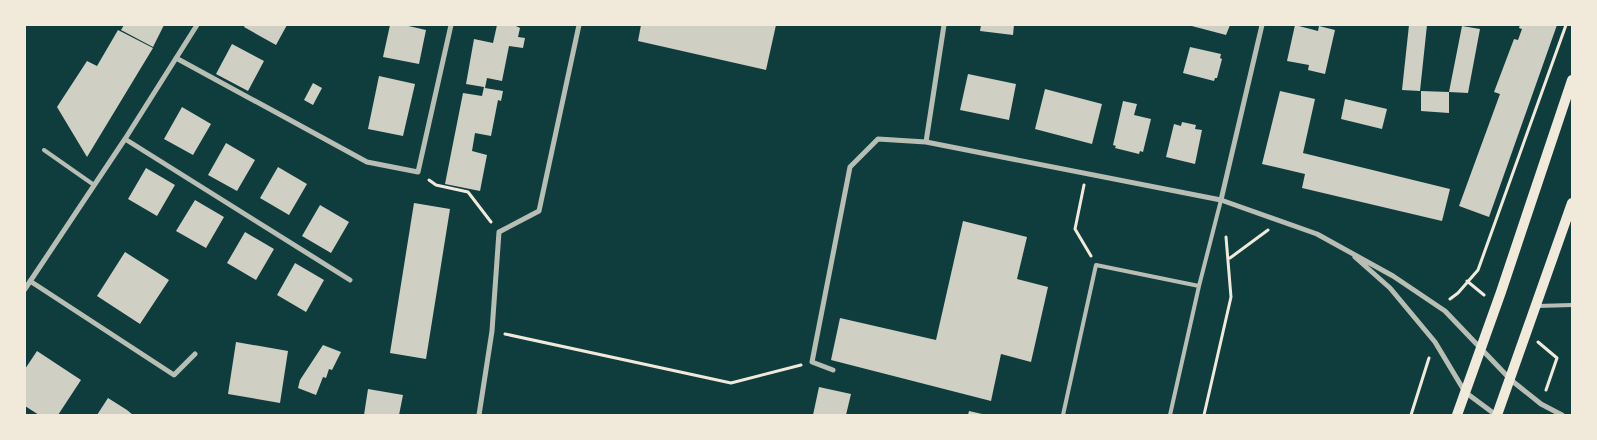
<svg xmlns="http://www.w3.org/2000/svg" width="1597" height="440" font-family="Karla,sans-serif">
  <rect width="100%" height="100%" fill="#0f3d3e"/>
  <path fill="#cfcfc3" d="M124,25H164L153,47L121,30Z
    M245,25H287L276,45L244,27Z
    M390,25H404L426,30L419,64L383,57Z
    M497,25H514L520,28L518,37L525,38L523,48L509,46L502,81L487,78L485,88L503,91L501,101L498,100L491,136L475,133L472,151L487,155L480,191L445,184L463,93L482,96L484,87L466,84L474,39L493,43Z
    M641,25H776L766,70L638,41Z
    M981,25H1014L1013,35L980,31Z
    M1188,25H1230L1226,35Z
    M1295,25L1318,31L1319,26L1335,30L1325,74L1308,70L1309,65L1287,61Z
    M1409,25H1427L1420,91L1402,90Z
    M1520,25H1557L1489,217L1459,206L1500,94L1494,92L1514,39L1518,40L1522,29L1519,28Z
    M1462,26L1480,29L1468,93L1449,92Z
    M118,30L153,48L87,157L57,107L87,61L97,66Z
    M232,44L264,61L248,91L216,74Z
    M1190,47L1221,54L1220,58L1222,59L1217,78H1215L1214,81L1183,73Z
    M968,74L1016,84L1009,120L960,110Z
    M379,76L415,84L403,136L368,129Z
    M313,83L322,88L313,105L304,100Z
    M1045,89L1102,104L1092,144L1035,129Z
    M1280,91L1315,99L1303,153L1450,189L1442,221L1302,188L1305,174L1262,164Z
    M1421,91L1449,92V113L1421,111Z
    M1345,99L1387,109L1382,129L1341,119Z
    M1123,101L1137,104L1134,115L1151,119L1143,152L1140,151L1139,154L1115,148L1116,146L1113,145Z
    M182,107L211,124L193,155L164,139Z
    M1182,122L1196,125L1195,129L1202,130L1195,164L1166,157L1174,124L1181,126Z
    M226,143L255,160L237,191L208,175Z
    M278,167L307,184L289,215L260,198Z
    M146,168L175,185L157,216L128,199Z
    M195,200L224,217L206,248L176,231Z
    M414,203L450,209L426,359L390,353Z
    M320,205L349,222L331,253L302,236Z
    M963,221L1027,237L1017,279L1048,287L1031,362L1001,354L991,401L831,360L840,318L936,340Z
    M245,232L274,249L256,280L227,263Z
    M125,252L169,280L140,324L97,296Z
    M295,263L324,280L306,312L277,295Z
    M236,342L288,351L280,403L228,394Z
    M323,345L341,352L332,370L329,369L326,378L323,377L316,395L298,388L300,380Z
    M37,351L81,380L58,415H39L25,406V369Z
    M819,387L851,394L846,415H813Z
    M368,389L403,395L399,415H364Z
    M108,398L127,410L133,415H97Z
    M969,411L982,414V415H968Z"/>
  <g fill="none" stroke-linecap="round" stroke-linejoin="round">
    <path stroke="#f1e9da" stroke-width="3" d="M429,180L436,185L468,192L491,222
      M1084,185L1075,229L1091,256
      M1230,258L1268,230
      M1467,281L1484,295
      M1450,299L1458,293L1478,270L1566,25
      M505,334L731,383L801,365
      M1538,342L1557,358L1546,390
      M1204,415L1231,297L1226,237
      M1411,415L1429,358"/>
    <path stroke="#b8beb3" stroke-width="4" d="M44,150L94,185
      M1537,306L1572,305
      M1063,415L1096,265L1199,286
      M1170,415L1199,286L1221,200"/>
    <path stroke="#b8beb3" stroke-width="5" d="M176,58L367,162L418,172L451,25
      M125,139L350,280
      M926,142L944,25
      M1221,200L1262,25
      M1355,257L1390,288L1435,342L1465,392L1496,415
      M30,281L174,375L195,354
      M25,289L125,139L197,25
      M833,370L812,362L850,167L878,139L926,142L1221,200L1317,234L1393,276L1445,311L1511,380L1541,404L1562,415
      M479,415L492,331L499,232L539,211L579,25"/>
    <path stroke="#f1e9da" stroke-width="10" d="M1457,415L1501,292L1572,80
      M1497,415L1572,203"/>
  </g>
  <rect width="1597" height="440" fill="none" stroke="#f1e9da" stroke-width="52"/>
</svg>
